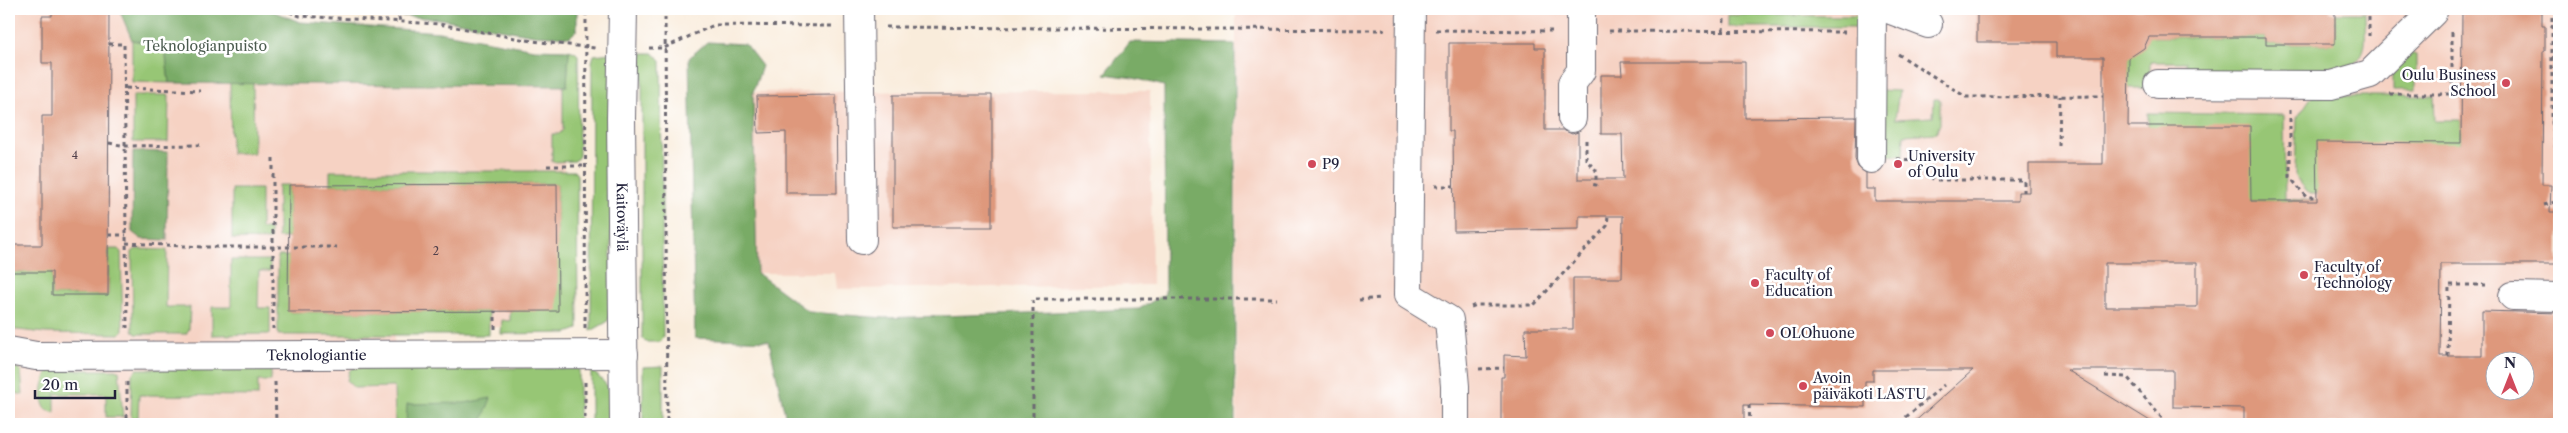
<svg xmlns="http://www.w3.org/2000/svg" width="2568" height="433" font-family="'Libre Caslon Text',serif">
  <rect width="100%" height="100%" fill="#fff"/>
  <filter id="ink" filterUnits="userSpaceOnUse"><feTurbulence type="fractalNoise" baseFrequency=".02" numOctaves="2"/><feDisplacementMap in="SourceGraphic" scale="10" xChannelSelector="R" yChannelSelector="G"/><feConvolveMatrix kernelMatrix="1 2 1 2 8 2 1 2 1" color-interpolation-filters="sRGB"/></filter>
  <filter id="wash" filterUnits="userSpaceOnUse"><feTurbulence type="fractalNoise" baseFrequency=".0096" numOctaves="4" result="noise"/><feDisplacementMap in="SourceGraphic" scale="20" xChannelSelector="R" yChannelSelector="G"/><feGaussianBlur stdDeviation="1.12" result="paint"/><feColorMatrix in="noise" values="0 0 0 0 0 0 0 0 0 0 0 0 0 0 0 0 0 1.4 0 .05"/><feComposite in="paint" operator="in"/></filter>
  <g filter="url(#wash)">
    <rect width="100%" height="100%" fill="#f9ecdb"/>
    <path fill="#f6d2c3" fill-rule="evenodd" d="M9,9H119L132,40L318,83L567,86L558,326L394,329L395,424H9Z
      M1236,9H2559V424H1237ZM2496,360H2526V390H2496Z
      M1150,91L1152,285L837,289L835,273H757L753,92Z"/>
    <path fill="#97c675" stroke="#5c7458" d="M2557,9H2559L2558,107Z
      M2335,13H2365C2365,48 2370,54 2340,75L2186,73V62H2150V88H2128L2129,49L2144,48L2146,35H2153V37H2266V44H2331L2335,39Z
      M1727,15L1858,16L1859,27H1727Z
      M132,40L165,46L169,83L132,82Z
      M569,50L575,52L578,55L579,156L575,161L552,162V134H559L563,130V87L567,85Z
      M2407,52L2416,55V90H2393V62Z
      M611,53V314L607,322L591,331L592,62L594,55Z
      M642,53H653L661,60L663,338L659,342H646L642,338Z
      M230,83H253L254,153H231Z
      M1881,90L1899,91L1895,119L1933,117L1934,99H1940V124L1936,133L1904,135L1903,155L1871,154Z
      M133,95H169L168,142H133Z
      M2312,96H2434L2435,120H2461V143L2317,193H2309L2295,177V171L2297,118Z
      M2148,113L2284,115L2285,199L2317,201H2251L2148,126Z
      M330,171H574L577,175L578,329L567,333L501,334L502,320L510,321V311L557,231V184L330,185Z
      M278,185H289V231L337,237L278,238Z
      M232,189H261V229H270V240L232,239Z
      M109,249H118L121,252L123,330L120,334L45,333L9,329V272H33L52,256V295H108Z
      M136,249L167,250L166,307H190L189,329L186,334H136L133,330L132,252Z
      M278,256H337L289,312L489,311V335H278Z
      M231,260H270V271H259L258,308H270V334L212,335V307H231Z
      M9,364L21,370L23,395L9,391Z
      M663,366V424H643V367Z
      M271,368V381H258V396L139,395L138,418H131L132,374L137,369Z
      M353,368H579V424H395L394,387L354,388L347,381L349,371Z
      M50,370H119L123,417H106V394H55V413C53,412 49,411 47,410C38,402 43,377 50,370Z
      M591,370C616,391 611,394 611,424H591Z"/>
    <path fill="#79ab66" stroke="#4e6650" d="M119,9H267L300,22L439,32L534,49L569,50L567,86L169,83L165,46L132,40Z
      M312,9H577V30L570,37L534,35L440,19Z
      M707,42L745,44L762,66L753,92L757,273L809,312L884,318L1139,309L1165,294L1164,86L1133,78L1105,74L1130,42L1235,44V424H787L769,341L695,338L689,58Z
      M133,151L168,152L167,240L141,239L132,232Z
      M491,398L481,424H406L407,404L465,403Z"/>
    <g id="blocks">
      <path fill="#de987c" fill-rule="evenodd" d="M52,9H109L108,295H52V272H9V245H42V116H52V63H42V16H52Z
        M1977,9H2329V12L2335,13V44H2266V37H2149L2144,48L2129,58L2128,126H2250L2251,201H2317L2316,142L2461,143L2462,9H2542V26H2545V51H2543L2542,185H2551L2550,212H2559V264H2441L2440,356H2482V311L2559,313V424H2244V408L2173,407V370H2067L2155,424H1912L1973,370H1873V381H1865V407L1744,405V424H1501V377H1504V355L1526,356L1525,329H1573V278H1622L1623,216H1579V229L1454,231L1453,131H1449V43H1535V48H1545V130H1563L1572,134L1578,132V179H1623L1622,134H1601V75H1622L1621,62H1745V118L1856,117L1855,159L1858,167L1866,173V189H1875V201H2018V192H2029V164H2103V57H2056V42H1977ZM2105,263H2197V307H2105ZM2496,360H2526V390H2496Z
        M836,95L837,193H786V132L758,133L757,96Z
        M893,95H992V227H893Z
        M557,184L558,311L288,312L289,185Z"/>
    </g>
  </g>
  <g filter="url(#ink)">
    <use href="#blocks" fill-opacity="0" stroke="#6d6973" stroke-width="1"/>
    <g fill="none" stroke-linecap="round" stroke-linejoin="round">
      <g stroke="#6d6973" stroke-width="30">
        <g id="minor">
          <path id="s1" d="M623,9L621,118L624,424"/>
          <path d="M859,9L862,240"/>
          <path d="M1411,9L1408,295L1449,320L1455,386V424"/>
          <path d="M1888,9L1928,24"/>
          <path d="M2158,84L2331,85L2370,74L2433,12V9"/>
          <path d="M1572,118V83L1581,71V9"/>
          <path d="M1871,159L1872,9"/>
          <path d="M2513,296L2559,297"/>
          <path id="s2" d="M9,351L36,356L624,354"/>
        </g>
      </g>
      <path stroke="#6d6973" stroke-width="3" stroke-dasharray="4 4" stroke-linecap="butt" d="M282,9L300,16L439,24L532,41L595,48
        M397,9L400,22
        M665,9L667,424
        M2369,9V36
        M2552,9V121L2559,175
        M886,27L1385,30
        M1436,30L1555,31
        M1609,31L1845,32
        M1723,31L1725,9
        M109,44H124L127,328
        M649,48H664L714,25L832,26
        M1898,54L1966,97L2103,96
        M126,88L200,91
        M2390,94H2452V31
        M2290,110V177L2306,197H2317
        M2552,121L2559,112
        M1586,140V160L1596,170V185L1591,184
        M109,143L126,146L200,145
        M2059,146L2060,96
        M273,158V329
        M1897,159L1913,160L1934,180H2024V192
        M547,166H585
        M1435,186H1453
        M2544,205L2559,201
        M109,235H126
        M126,243L203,247H337
        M1359,300L1381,298
        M1471,307L1476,305H1534L1607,226L1608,216
        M585,328L586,9
        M495,329V311
        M2448,356L2449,285H2488
        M1479,369L1504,368
        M2105,376L2127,377L2167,424
        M127,382V424
        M275,382L276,424
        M585,382V424
        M1749,405L1750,424
        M1033,424V299H1277
        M1902,424L1906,417L1944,385"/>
      <use href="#minor" stroke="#fff" stroke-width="28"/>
    </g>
  </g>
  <g fill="#d1495b" stroke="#fff" stroke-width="2">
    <circle cx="2506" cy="83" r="5"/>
    <circle cx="1312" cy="164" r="5"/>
    <circle cx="1898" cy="164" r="5"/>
    <circle cx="2304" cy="275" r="5"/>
    <circle cx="1755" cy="283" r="5"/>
    <circle cx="1770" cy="333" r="5"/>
    <circle cx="1803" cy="386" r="5"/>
  </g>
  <g text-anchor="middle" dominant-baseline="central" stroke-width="5" stroke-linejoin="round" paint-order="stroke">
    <g font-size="11" fill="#51404b">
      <text x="75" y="155">4</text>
      <text x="436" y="251">2</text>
    </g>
    <g font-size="14" fill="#4b5b4f" stroke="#fff">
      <text x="205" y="46">Teknologianpuisto</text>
    </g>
    <g font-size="14" fill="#22223b" stroke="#fff" text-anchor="start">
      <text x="2496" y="75" text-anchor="end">Oulu Business<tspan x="2496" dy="16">School</tspan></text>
      <text x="1908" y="156">University<tspan x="1908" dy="16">of Oulu</tspan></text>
      <text x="1322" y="164">P9</text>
      <text x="2314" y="267">Faculty of<tspan x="2314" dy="16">Technology</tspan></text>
      <text x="1765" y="275">Faculty of<tspan x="1765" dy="16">Education</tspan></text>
      <text x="1780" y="333">OLOhuone</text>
      <text x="1813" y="378">Avoin<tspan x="1813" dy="16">päiväkoti LASTU</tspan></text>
    </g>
    <g font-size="14" fill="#22223b" stroke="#fff">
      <text stroke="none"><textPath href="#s1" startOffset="208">Kaitoväylä</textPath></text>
      <text stroke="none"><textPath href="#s2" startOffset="308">Teknologiantie</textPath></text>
    </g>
  </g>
  <rect width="2568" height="433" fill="none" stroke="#fff" stroke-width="30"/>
  <g transform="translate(2510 376)"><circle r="24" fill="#ffffff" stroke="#a7a7b1"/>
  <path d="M0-4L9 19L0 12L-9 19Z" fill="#d1495b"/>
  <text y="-8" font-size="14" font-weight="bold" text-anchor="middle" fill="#22223b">N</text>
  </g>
  <path d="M35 390v8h80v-8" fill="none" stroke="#22223b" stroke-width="2.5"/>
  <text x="42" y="390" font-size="15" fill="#22223b" stroke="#ffffff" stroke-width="4" paint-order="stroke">20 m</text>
</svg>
